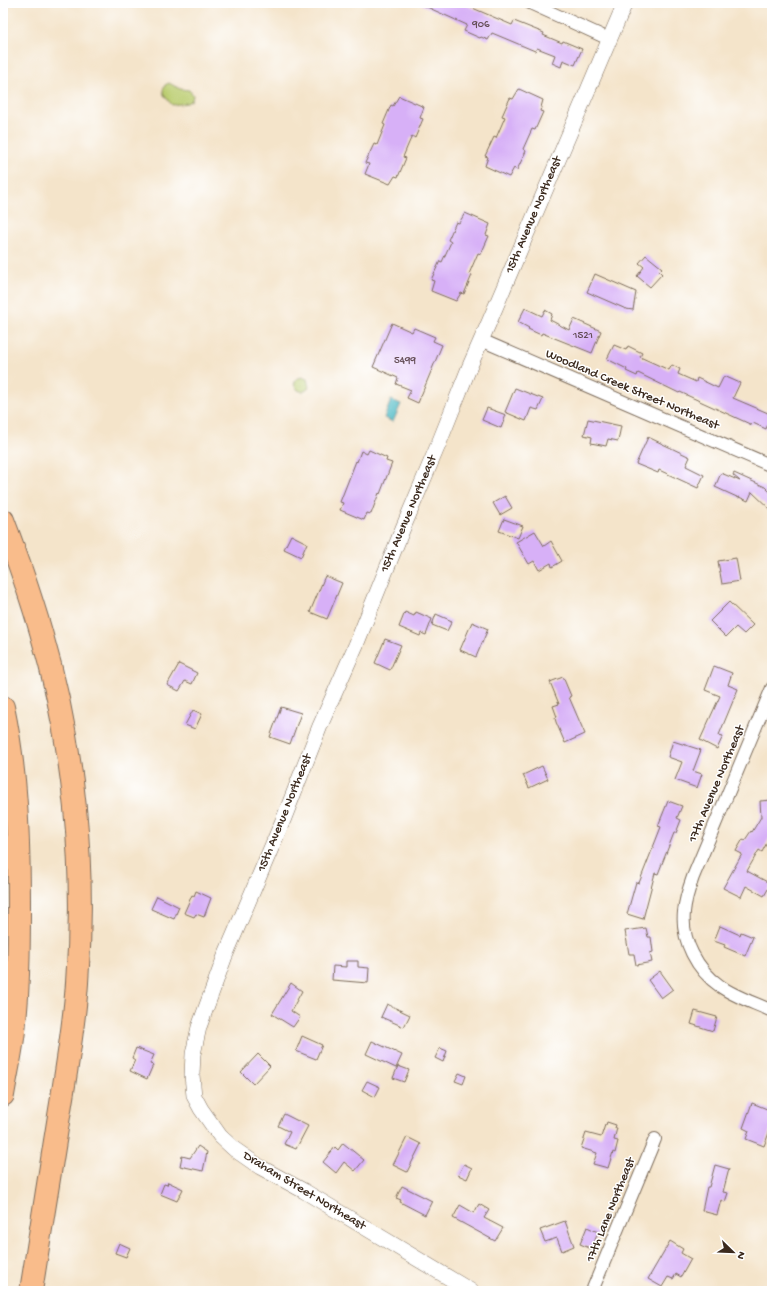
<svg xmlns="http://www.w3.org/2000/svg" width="775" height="1294" font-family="'Gochi Hand',sans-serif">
  <rect width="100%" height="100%" fill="#fff"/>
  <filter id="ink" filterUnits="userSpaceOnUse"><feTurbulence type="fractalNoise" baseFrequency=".025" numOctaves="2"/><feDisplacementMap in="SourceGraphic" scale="8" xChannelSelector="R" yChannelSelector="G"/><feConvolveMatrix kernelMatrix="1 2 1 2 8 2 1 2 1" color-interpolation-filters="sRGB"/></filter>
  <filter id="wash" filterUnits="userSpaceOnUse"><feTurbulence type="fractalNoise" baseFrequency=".012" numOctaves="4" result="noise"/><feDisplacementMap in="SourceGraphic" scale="16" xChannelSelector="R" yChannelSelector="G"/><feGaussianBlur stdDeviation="0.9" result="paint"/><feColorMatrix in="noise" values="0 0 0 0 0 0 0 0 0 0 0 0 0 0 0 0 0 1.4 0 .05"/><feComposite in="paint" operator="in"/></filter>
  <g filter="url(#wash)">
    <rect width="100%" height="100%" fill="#f4e4ca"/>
    <path fill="#bcce72" stroke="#7c7c48" d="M169,83L180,89L189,90L193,95L192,100L187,103L172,105L164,95L163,90L165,85Z
      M302,377L307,379L309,388L303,392L298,390L294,385L296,379Z"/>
    <path fill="#4ab8c3" stroke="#427170" d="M391,400L401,404L393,422L384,418Z"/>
    <g id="blocks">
      <path fill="#d7b0f7" d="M418,3H461L512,25L514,21L544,33L543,35L562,43L563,41L582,49L575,65L563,60L561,67L552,63L555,55L537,48L535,51L492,33L488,40L481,37L480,38L464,31L467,25Z
        M519,89L543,100L540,111L543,112L535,130L532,129L523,149L526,151L517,170L514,168L509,177L485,166L488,157L485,156L494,137L496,138L505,117L502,116L510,98L513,99Z
        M399,96L424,107L420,118L423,119L415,138L412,136L408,145L403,157L406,158L398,177L395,176L390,184L365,174L369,164L365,163L374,144L377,145L385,125L383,124L391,105L393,106Z
        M465,213L490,224L486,235L489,236L481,254L478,253L469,274L472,275L464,294L461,293L456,301L431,291L434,281L431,280L440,261L442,262L451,242L448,240L456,222L459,223Z
        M646,255L662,268L659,271L662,274L650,287L637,276L644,267L639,263Z
        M595,274L636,292L633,310L626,309L587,292Z
        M525,308L542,316L545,310L552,314L550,320L569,330L574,319L601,331L592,353L542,333L541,335L528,329L529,328L518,322Z
        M392,323L412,332L414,328L435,337L433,341L442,345L418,403L407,398L411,390L396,384L398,378L373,367Z
        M614,345L626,350L628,346L642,353L640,357L669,370L672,365L680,369L678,374L696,382L697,378L718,388L724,376L740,383L733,398L768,413V414L771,416L766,429L753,423L752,425L680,392L679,393L638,373L637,376L626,371L627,369L607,359Z
        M515,388L543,399L538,410L531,408L526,421L505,412Z
        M487,408L506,415L501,428L482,420Z
        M588,419L621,426L618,441L608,439L606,446L591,443L592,437L584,435Z
        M648,437L690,457L686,466L704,475L698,488L659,470L658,473L636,464Z
        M369,450L387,458L386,461L392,463L380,494L379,493L371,514L367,513L364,520L340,510L343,503L340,502L356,461L357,462L361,451L367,454Z
        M721,473L740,481L733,475L734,473L765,487L772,494V511L752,492L748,501L739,497V498L715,487Z
        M505,496L512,508L500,515L493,503Z
        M504,519L523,526L518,538L499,531Z
        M535,531L544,546L551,541L562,561L552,567L551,563L539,570L534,561L529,564L516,542Z
        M291,535L307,543L301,557L284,549Z
        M736,558L740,581L722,584L718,561Z
        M325,576L342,583L327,619L310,612Z
        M729,602L753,625L744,634L736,627L726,637L710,621Z
        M405,612L414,616L416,612L432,619L426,635L421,633L420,636L399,627Z
        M436,614L452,621L447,631L432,625Z
        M472,622L488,629L476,657L460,650Z
        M385,639L401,645L390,670L375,663Z
        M179,664L197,673L192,684L185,681L179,691L167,685Z
        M714,666L732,673L728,685L738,689L719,735L723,736L717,749L700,740L720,696L705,690Z
        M563,677L571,696L569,697L585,734L565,743L556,722L555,718L557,717L553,706L559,704L550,682Z
        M281,707L301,713L290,744L270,737Z
        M193,710L202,714L195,729L185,725Z
        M673,741L701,750L693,771L702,774L697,788L675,780L682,762L668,757Z
        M542,766L548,779L529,788L523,775Z
        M772,800V833L762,852L759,850L747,871L771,884L764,896L746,886L741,897L723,888L742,854L736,851L743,839L745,840L751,831L752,832L761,817L760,801Z
        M668,801L682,806L677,818L681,820L676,833H674L658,874L655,873L643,919L627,914L636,882L639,883L661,827L658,826Z
        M196,891L211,898L204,917L196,914L194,917L184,913L192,895L194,896Z
        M157,896L179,907L174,919L151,909Z
        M720,926L740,935L741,932L753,937L745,956L724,947L725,945L714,941Z
        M646,928L648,937H651L653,952L650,953L652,962L636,965L634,954H629L625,931Z
        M346,961H358V967L369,968L368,983L332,980L333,966L346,967Z
        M660,971L673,989L661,998L648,980Z
        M291,983L302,991L291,1011L300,1017L293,1027L272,1014Z
        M387,1004L410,1015L404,1027L381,1017Z
        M695,1011L717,1017L713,1031L691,1024Z
        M302,1036L322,1045L316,1059L296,1051Z
        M372,1041L402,1055L396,1068L366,1054Z
        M136,1048L154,1055L150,1064L153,1065L147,1079L130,1071L135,1060L132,1058Z
        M440,1048L447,1051L443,1062L435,1058Z
        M258,1054L270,1066L253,1084L241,1072Z
        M398,1066L409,1070L404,1082L393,1078Z
        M459,1073L466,1076L463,1084L455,1081Z
        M367,1081L380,1087L375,1097L362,1090Z
        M752,1103L772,1111V1125L764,1146L746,1139L749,1131L743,1128Z
        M284,1114L308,1126L296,1149L284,1144L290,1132L278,1126Z
        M607,1122L616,1125L615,1128H617L614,1140L618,1141L615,1153L613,1152L608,1168L593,1164L597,1153L581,1148L586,1133L601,1137L605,1125H606Z
        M407,1137L421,1144L407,1172L393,1165Z
        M343,1143L364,1160L355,1171L344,1162L336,1173L323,1162L335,1147L338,1150Z
        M198,1146L207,1152L203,1171L180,1166L182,1156L190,1158Z
        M464,1164L472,1168L467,1179L458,1175Z
        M715,1165L729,1169L723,1192L728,1193L725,1202L721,1200L717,1215L702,1211L707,1187H709Z
        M168,1182L183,1189L177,1201L160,1194L164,1184L167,1185Z
        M402,1186L432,1201L425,1215L400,1202L401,1200L396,1198Z
        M479,1204L489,1210L484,1218L503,1228L495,1241L453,1218L460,1205L474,1213Z
        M565,1221L574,1246L562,1251L557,1238L545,1242L540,1230Z
        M587,1227L598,1232L592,1249L580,1244Z
        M670,1241L683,1249L681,1253L691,1259L681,1277L676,1274L673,1279L668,1277L662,1287L648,1279Z
        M119,1243L130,1248L126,1257L115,1253Z"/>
    </g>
  </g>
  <g filter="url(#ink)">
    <use href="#blocks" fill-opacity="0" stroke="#7c6b5a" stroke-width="1"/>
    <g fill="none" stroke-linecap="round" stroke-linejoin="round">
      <g stroke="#7c6b5a" stroke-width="14">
        <path id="minor" d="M530,3L609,39
          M481,340L772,466
          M772,688L693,877C689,888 685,900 684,912C681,940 697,970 720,986C735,997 755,1003 772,1011
          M592,1291L655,1139"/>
      </g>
      <g stroke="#7c6b5a" stroke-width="16">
        <path id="tertiary" d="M471,1291L304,1191L260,1167L234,1149L220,1136L201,1109L194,1096L192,1075L193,1054L199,1027L225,956L284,818L320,726L356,645L403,528L439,443L469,368L490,320L625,3"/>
      </g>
      <g stroke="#7c6b5a" stroke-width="24">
        <path id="motorway" d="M3,520C17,557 30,594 41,632C74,744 86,866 77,983C74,1028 66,1072 59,1116C50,1174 40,1233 31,1291
          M3,707C17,773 19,841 19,909C19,946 19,984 15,1021C13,1046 7,1071 3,1095"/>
      </g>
      <use href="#minor" stroke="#fff" stroke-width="12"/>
      <use href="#tertiary" stroke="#fff" stroke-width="15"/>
      <use href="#motorway" stroke="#f9bc8b" stroke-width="22"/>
    </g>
  </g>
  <g text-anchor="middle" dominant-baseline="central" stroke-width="3" stroke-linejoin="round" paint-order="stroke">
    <g font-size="11" fill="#624c54">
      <text x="481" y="25">906</text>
      <text x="583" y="336">1521</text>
      <text x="405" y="361">5499</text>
    </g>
    <g font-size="13" fill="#3b2a1e" stroke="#fff">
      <text transform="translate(534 215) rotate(-67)">15th Avenue Northeast</text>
      <text transform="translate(632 390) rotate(23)">Woodland Creek Street Northeast</text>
      <text transform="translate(409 514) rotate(-67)">15th Avenue Northeast</text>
      <text transform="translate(717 784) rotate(-67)">17th Avenue Northeast</text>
      <text transform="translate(285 813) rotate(-68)">15th Avenue Northeast</text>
      <text transform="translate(304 1191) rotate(31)">Draham Street Northeast</text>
      <text transform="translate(611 1210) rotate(-68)">17th Lane Northeast</text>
    </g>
  </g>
  <rect width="775" height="1294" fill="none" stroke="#fff" stroke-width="16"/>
  <g transform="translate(733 1252) rotate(113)" stroke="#ffffff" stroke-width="3" paint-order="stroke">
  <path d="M0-3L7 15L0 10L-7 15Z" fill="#3b2a1e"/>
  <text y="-6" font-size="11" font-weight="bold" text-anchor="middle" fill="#3b2a1e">N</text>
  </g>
</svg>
